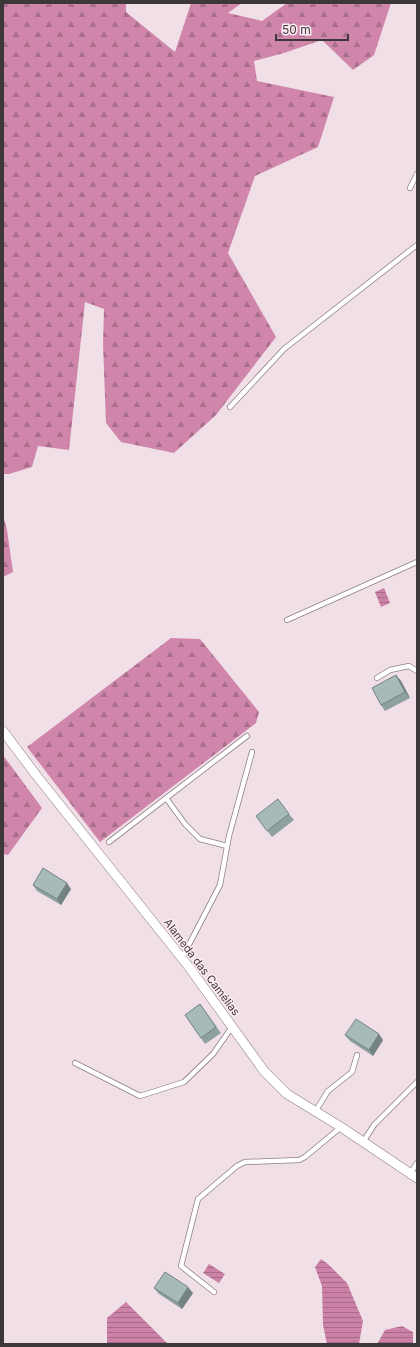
<svg xmlns="http://www.w3.org/2000/svg" width="420" height="1347" font-family="Inter,sans-serif">
  <defs>
    <pattern id="forest-firs" width="22" height="20" patternUnits="userSpaceOnUse"><rect width="22" height="20" fill="#cf86aa"/><path d="M5 1l3.5 6h-7zM16 11l3.5 6h-7z" fill="#a96e8b"/></pattern>
    <pattern id="water-rules" width="6" height="5" patternUnits="userSpaceOnUse"><rect width="6" height="5" fill="#cb82a6"/><path d="M0 2.5h6" fill="none" stroke="#a66b88"/></pattern>
  </defs>
  <rect width="100%" height="100%" fill="#f1dfe7"/>
  <path fill="url(#forest-firs)" d="M3,3H126V12L175,52L191,3H242L228,13L262,21L287,3H391L374,55L353,70L322,40L284,53L254,61L257,81L334,97L318,147L255,176L228,253L276,337L216,415L174,453L121,442L106,423L103,344L104,309L85,302L69,450L38,446L32,467L9,474H3Z
    M3,515L7,530L13,572L3,577Z
    M171,638L200,639L259,712L256,723L100,842L27,747Z
    M3,755L42,808L8,855L3,854Z"/>
  <path fill="url(#water-rules)" d="M384,588L390,603L381,607L375,592Z
    M321,1259L328,1264L347,1283L363,1321L359,1344H327L323,1325L322,1286L315,1267Z
    M209,1264L225,1274L219,1283L203,1273Z
    M126,1302L168,1344H107V1318Z
    M402,1326L413,1332V1344H377L385,1330Z"/>
  <g fill="none" stroke-linecap="round" stroke-linejoin="round">
    <g stroke="#8e7e85" stroke-width="6">
      <path id="service" d="M410,188L417,174
        M230,407L284,349L417,245
        M287,620L417,562
        M377,678L390,670L409,666L417,671
        M166,798L185,824L200,839L227,846
        M109,842L247,736
        M182,958L220,885L229,836L252,752
        M75,1063L140,1096L184,1082L213,1054L232,1027
        M315,1112L328,1091L352,1072L357,1055
        M363,1142L374,1125L417,1082
        M410,1174L417,1163
        M214,1292L181,1266L198,1199L237,1166L245,1162L299,1160L305,1157L341,1127"/>
    </g>
    <g stroke="#8e7e85" stroke-width="10">
      <path id="minor" d="M3,731L36,775L189,967L264,1071L287,1094L341,1127L417,1178"/>
    </g>
    <use href="#service" stroke="#fff" stroke-width="4.5"/>
    <use href="#minor" stroke="#fff" stroke-width="9"/>
  </g>
  <path fill="#8fa0a0" d="M396,675L401,681L410,698L385,711L381,705Z
    M289,814L294,820L272,837L256,816Z
    M33,885L71,889L61,905L37,891Z
    M200,1004L221,1033L205,1044L185,1015Z
    M345,1035L383,1040L373,1056L350,1041Z
    M154,1288L193,1293L182,1309L159,1294Z"/>
  <path fill="#748282" d="M396,675L401,681L410,698L405,692Z
    M67,883L71,889L61,905L57,899Z
    M379,1034L383,1040L373,1056L369,1050Z
    M188,1287L193,1293L182,1309L178,1303Z"/>
  <path fill="#a6baba" stroke="#748282" d="M396,675L405,692L381,705L372,688Z
    M278,799L289,814L267,831L256,816Z
    M43,868L67,883L57,899L33,885Z
    M200,1004L216,1027L201,1038L185,1015Z
    M356,1019L379,1034L369,1050L345,1035Z
    M165,1272L188,1287L178,1303L154,1288Z"/>
  <g text-anchor="middle" dominant-baseline="central" stroke-width="3" stroke-linejoin="round" paint-order="stroke">
    <g font-size="11" fill="#3e373a" stroke="#feecf4">
      <text transform="translate(202 967) rotate(53)">Alameda das Camélias</text>
    </g>
  </g>
  <rect width="420" height="1347" fill="none" stroke="#3e373a" stroke-width="8"/>
  <path d="M276 34v6h72v-6" fill="none" stroke="#3e373a" stroke-width="2"/>
  <text x="282" y="34" font-size="12" fill="#3e373a" stroke="#feecf4" stroke-width="3" paint-order="stroke">50 m</text>
</svg>
